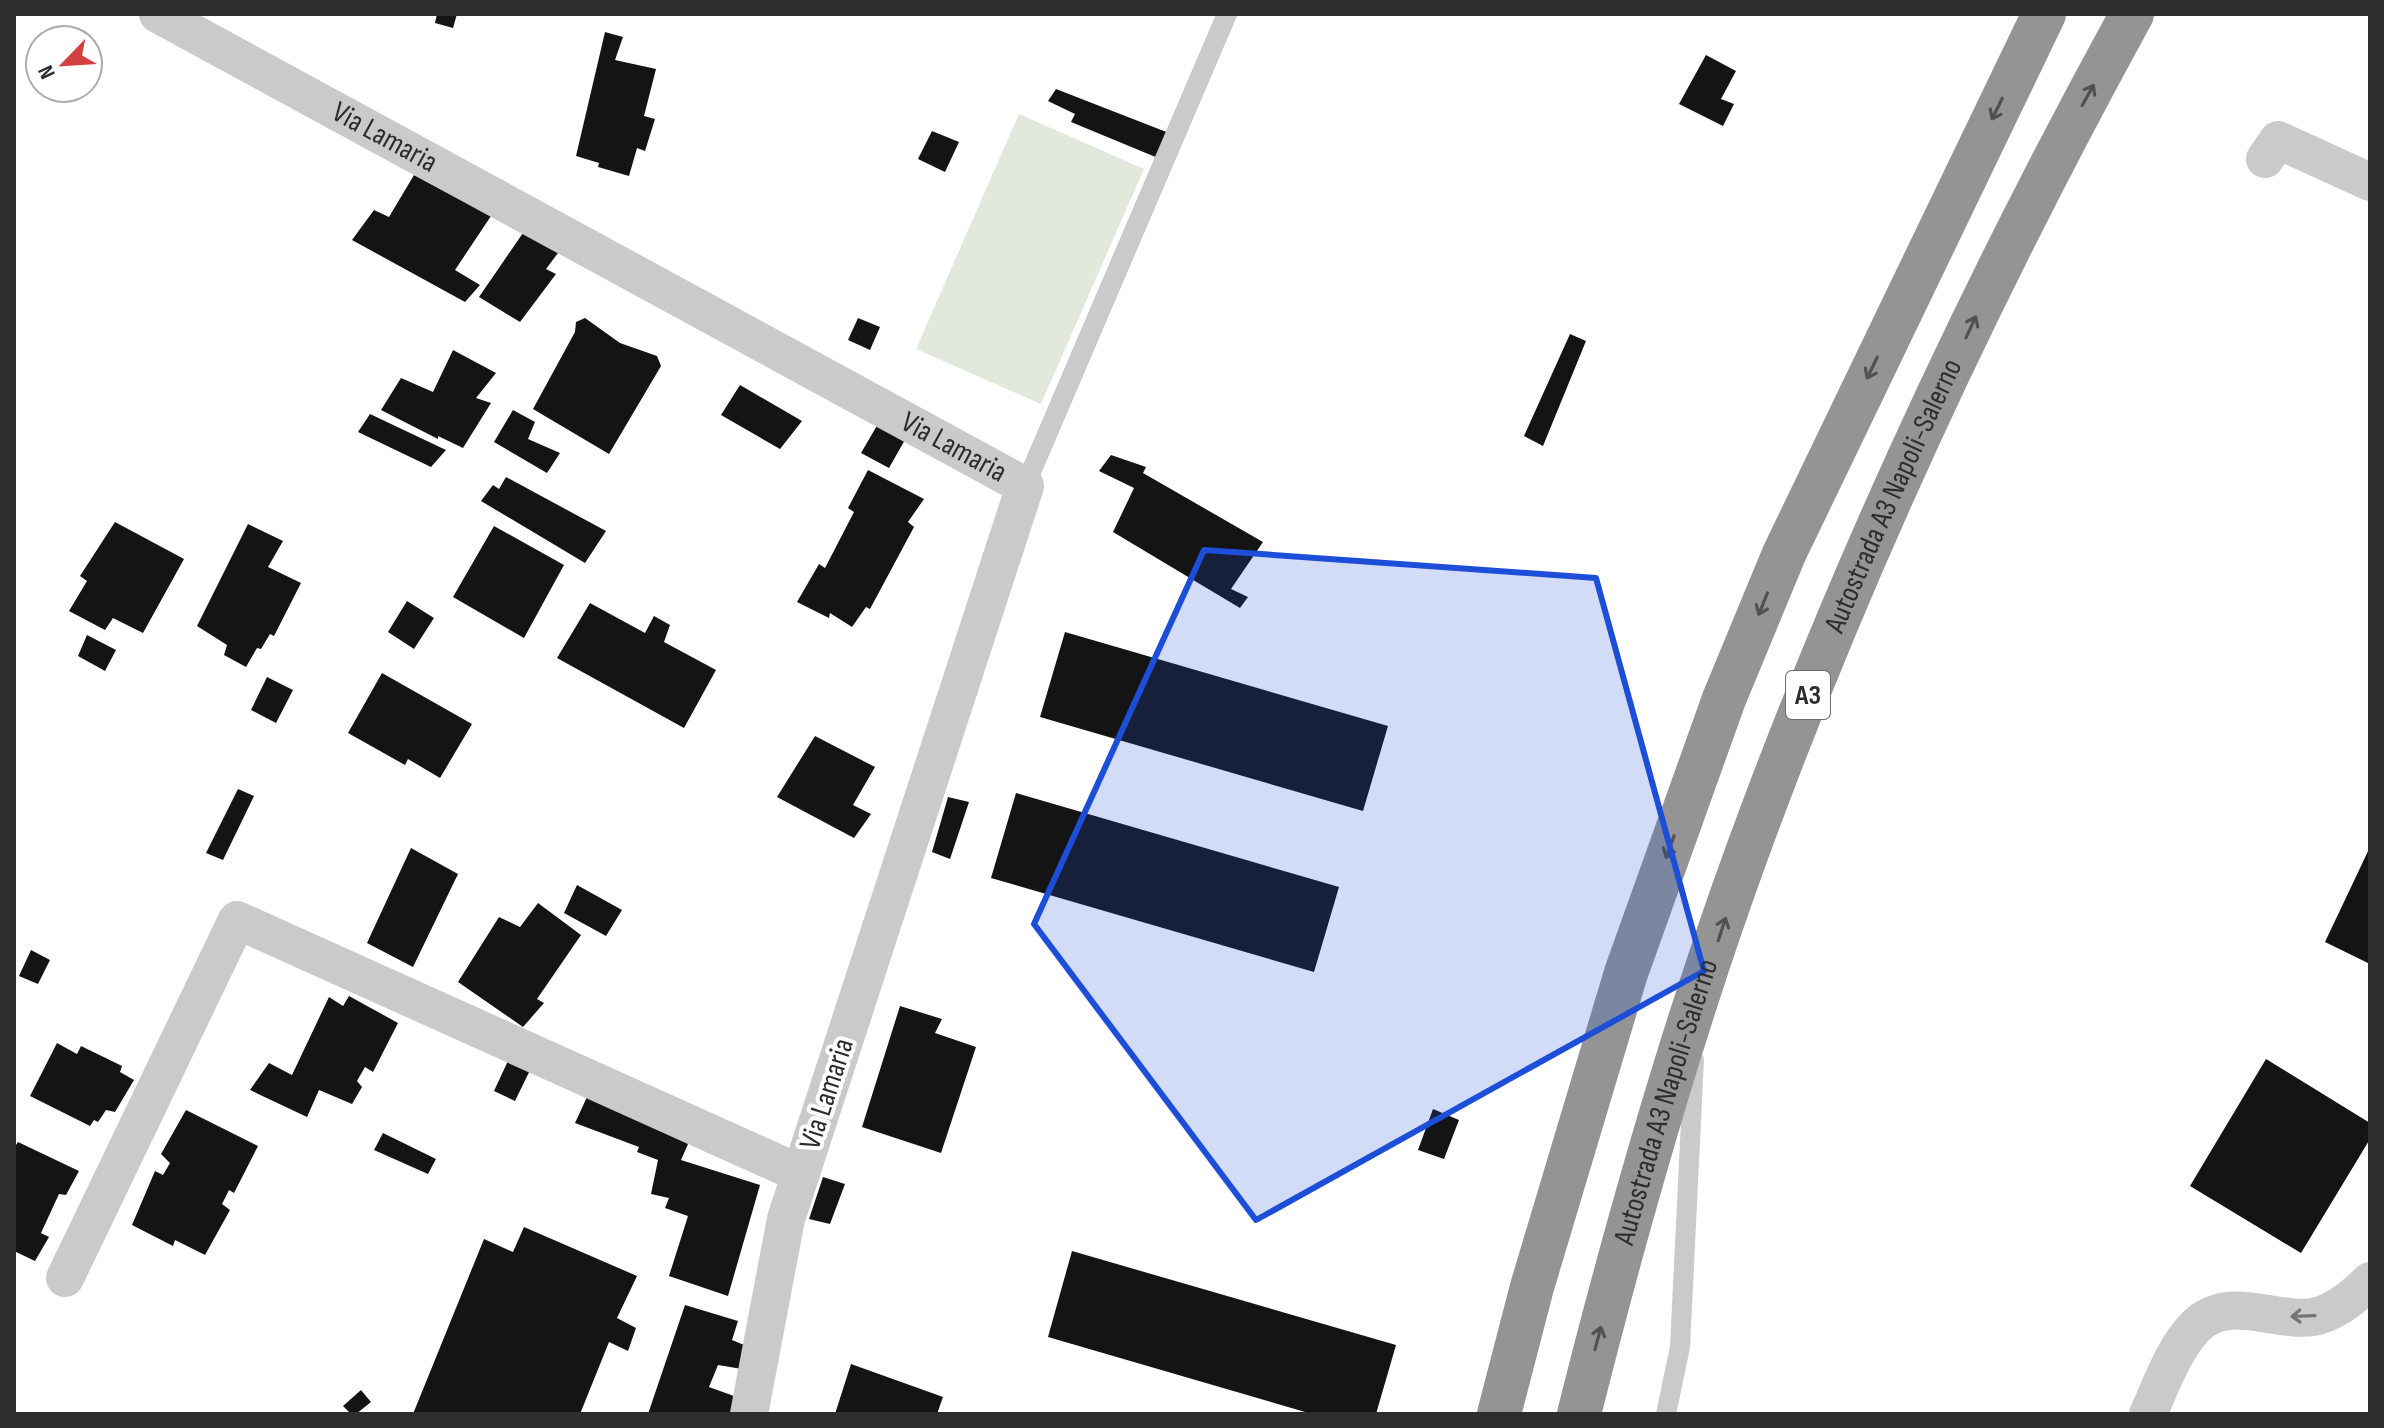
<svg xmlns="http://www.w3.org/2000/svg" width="2384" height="1428" font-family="'Sofia Sans Condensed',sans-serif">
  <rect width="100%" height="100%" fill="#fff"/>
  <path fill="#e2e9dc" d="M1019,114L1144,169L1041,404L916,349Z"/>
  <path fill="#141414" d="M437,14H457L453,28L435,23Z
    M605,32L623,37L615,60L656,69L644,116L655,119L645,151L637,148L629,176L598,167L599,163L576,156Z
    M1706,55L1736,71L1721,99L1734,104L1723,126L1679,104Z
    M1056,89L1169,133L1158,158L1071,122L1075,114L1048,101Z
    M932,131L959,142L945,172L918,159Z
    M414,175L491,216L455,270L480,285L465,302L352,240L374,210L389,217Z
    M525,230L558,253L546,269L556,274L520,322L479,297Z
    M585,318L620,343L657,356L661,366L609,454L533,409L575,332L576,322Z
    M858,318L880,327L870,350L848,340Z
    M1570,334L1586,341L1543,446L1524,436Z
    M453,350L496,373L476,398L491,403L463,448L438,436V439L381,410L401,378L433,392Z
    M740,385L802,421L780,449L721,415Z
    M513,410L535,422L528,439L560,453L547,473L494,442Z
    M370,414L446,450L431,467L358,432Z
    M882,417L910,431L889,468L861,453Z
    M1111,455L1146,467L1143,473L1263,542L1231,589L1248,597L1240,608L1113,532L1134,488L1099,471Z
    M868,470L924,499L908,522L914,527L870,609L866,607L852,627L830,613L829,618L797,602L819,564L825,568L854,512L848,508Z
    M506,477L606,531L585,563L481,501L493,485L499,489Z
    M115,522L184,559L143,633L113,618L105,630L69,611L87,581L80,576Z
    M248,524L283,541L268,567L301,583L274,636L270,634L261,649L257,648L246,667L224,655L227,645L197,626Z
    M494,526L564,565L524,638L453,597Z
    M407,601L434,618L414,649L388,632Z
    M590,603L645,633L654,616L670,625L664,642L716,670L684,728L557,658Z
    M1065,632L1388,726L1363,811L1040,717Z
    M87,635L116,650L105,671L78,656Z
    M382,673L472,724L440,778L408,759L405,765L348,733Z
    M267,677L293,690L276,723L251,710Z
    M815,736L875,767L853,805L871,814L854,838L777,797Z
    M238,789L254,796L223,860L206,853Z
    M1016,793L1339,887L1314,972L991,878Z
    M948,797L969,802L950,859L932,852Z
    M2370,847V964L2325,942Z
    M411,848L458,874L413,967L367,943Z
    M577,885L622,910L606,936L564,913Z
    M538,903L581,935L537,999L544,1003L523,1027L458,982L499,917L520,927Z
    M31,950L50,960L38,984L19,976Z
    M349,996L398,1023L373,1072L365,1067L357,1081L362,1087L352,1104L319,1090L307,1117L250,1090L269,1063L292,1075L329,997L343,1006Z
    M900,1006L942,1019L935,1033L976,1047L941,1153L862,1127Z
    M57,1043L77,1054L81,1046L122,1066L120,1072L134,1080L115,1112L106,1110L98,1122L94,1120L90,1126L30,1096Z
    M513,1050L534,1062L515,1101L494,1091Z
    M2266,1059L2370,1123V1139L2301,1253L2190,1186Z
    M587,1097L692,1135L681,1160L760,1185L728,1296L669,1276L688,1216L665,1208L669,1198L651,1194L658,1160L637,1152L639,1147L575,1123Z
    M1433,1109L1459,1120L1444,1159L1418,1150Z
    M186,1110L258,1146L234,1193L229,1190L222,1204L230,1210L205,1255L175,1240L173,1246L132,1225L155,1171L163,1175L170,1163L161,1154Z
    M383,1133L436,1159L428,1174L374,1150Z
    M18,1142L79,1171L66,1195L59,1194L41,1233L49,1237L35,1261L14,1251V1148Z
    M823,1177L845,1184L830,1224L809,1219Z
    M524,1227L637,1276L617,1318L636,1328L628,1351L609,1342L580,1414H413L484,1239L513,1252Z
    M1072,1251L1396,1345L1376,1414H1312L1048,1337Z
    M685,1305L738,1321L732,1340L749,1347L742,1369L718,1365L709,1387L745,1400L740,1414H648Z
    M851,1364L943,1397L937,1414H835Z
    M361,1390L371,1402L356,1414H351L343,1406Z"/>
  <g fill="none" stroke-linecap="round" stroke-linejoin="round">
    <path stroke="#cacaca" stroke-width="20" d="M1025,486L1227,14
      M1666,1414L1680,1347L1694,1060"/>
    <g stroke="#cacaca" stroke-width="38">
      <path id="s1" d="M158,14L1025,486L786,1219L749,1414"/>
      <path d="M2265,159L2278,140L2370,182"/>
      <path d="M65,1278L237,920L801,1174"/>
      <path d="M2148,1414C2161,1386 2173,1350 2195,1327C2228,1293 2275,1323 2313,1317C2334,1313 2356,1295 2370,1281"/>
    </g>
    <g stroke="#949494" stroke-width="44">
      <path d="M1499,1414L1532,1287L1626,973L1724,699L1784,554L2044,14"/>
      <path id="s2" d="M1579,1414C1627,1223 1681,1032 1749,847C1854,560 1985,282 2132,14"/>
    </g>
  </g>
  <defs><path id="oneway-shaft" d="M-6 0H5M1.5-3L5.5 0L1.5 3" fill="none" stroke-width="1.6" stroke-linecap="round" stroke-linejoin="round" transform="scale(2)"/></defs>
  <g stroke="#515151">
    <use href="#oneway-shaft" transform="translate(2088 95) rotate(-61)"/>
    <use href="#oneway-shaft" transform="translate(1997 109) rotate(116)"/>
    <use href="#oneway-shaft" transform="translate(1971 327) rotate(-65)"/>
    <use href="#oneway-shaft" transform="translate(1872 368) rotate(116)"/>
    <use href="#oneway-shaft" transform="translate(1763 604) rotate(112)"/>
    <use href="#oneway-shaft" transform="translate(1670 847) rotate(110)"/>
    <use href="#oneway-shaft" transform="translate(1722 929) rotate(-72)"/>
    <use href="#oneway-shaft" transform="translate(1598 1338) rotate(-75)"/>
  </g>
  <use stroke="#747474" href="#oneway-shaft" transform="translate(2303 1316) rotate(178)"/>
  <path fill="#1d4ed8" fill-opacity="0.2" stroke="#1d4ed8" stroke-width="6" stroke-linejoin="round" d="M1204,550L1596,578L1704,971L1256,1220L1034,924Z"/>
  <g text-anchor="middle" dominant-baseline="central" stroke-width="8" stroke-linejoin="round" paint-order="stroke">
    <rect fill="#fff" stroke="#6c6c6c" stroke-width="2" x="1786" y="671" width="44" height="48" rx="6"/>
    <g font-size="28" font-weight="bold" fill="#2d2d2d">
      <text x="1808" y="695">A3</text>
    </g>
    <g font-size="30" fill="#2d2d2d" stroke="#fff">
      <text stroke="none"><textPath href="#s1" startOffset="258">Via Lamaria</textPath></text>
      <text stroke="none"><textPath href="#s1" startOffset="906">Via Lamaria</textPath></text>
      <text stroke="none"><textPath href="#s2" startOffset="972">Autostrada A3 Napoli-Salerno</textPath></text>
      <text transform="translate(827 1094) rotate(-72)">Via Lamaria</text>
      <text stroke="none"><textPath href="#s2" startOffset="324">Autostrada A3 Napoli-Salerno</textPath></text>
    </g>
  </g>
  <rect width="2384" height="1428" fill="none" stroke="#2d2d2d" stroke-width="32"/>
  <g transform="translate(64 64) rotate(245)"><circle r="38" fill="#ffffff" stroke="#ababab" stroke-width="2"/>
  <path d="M0-6L14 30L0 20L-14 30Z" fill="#d24140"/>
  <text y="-12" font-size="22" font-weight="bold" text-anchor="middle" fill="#2d2d2d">N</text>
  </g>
</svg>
